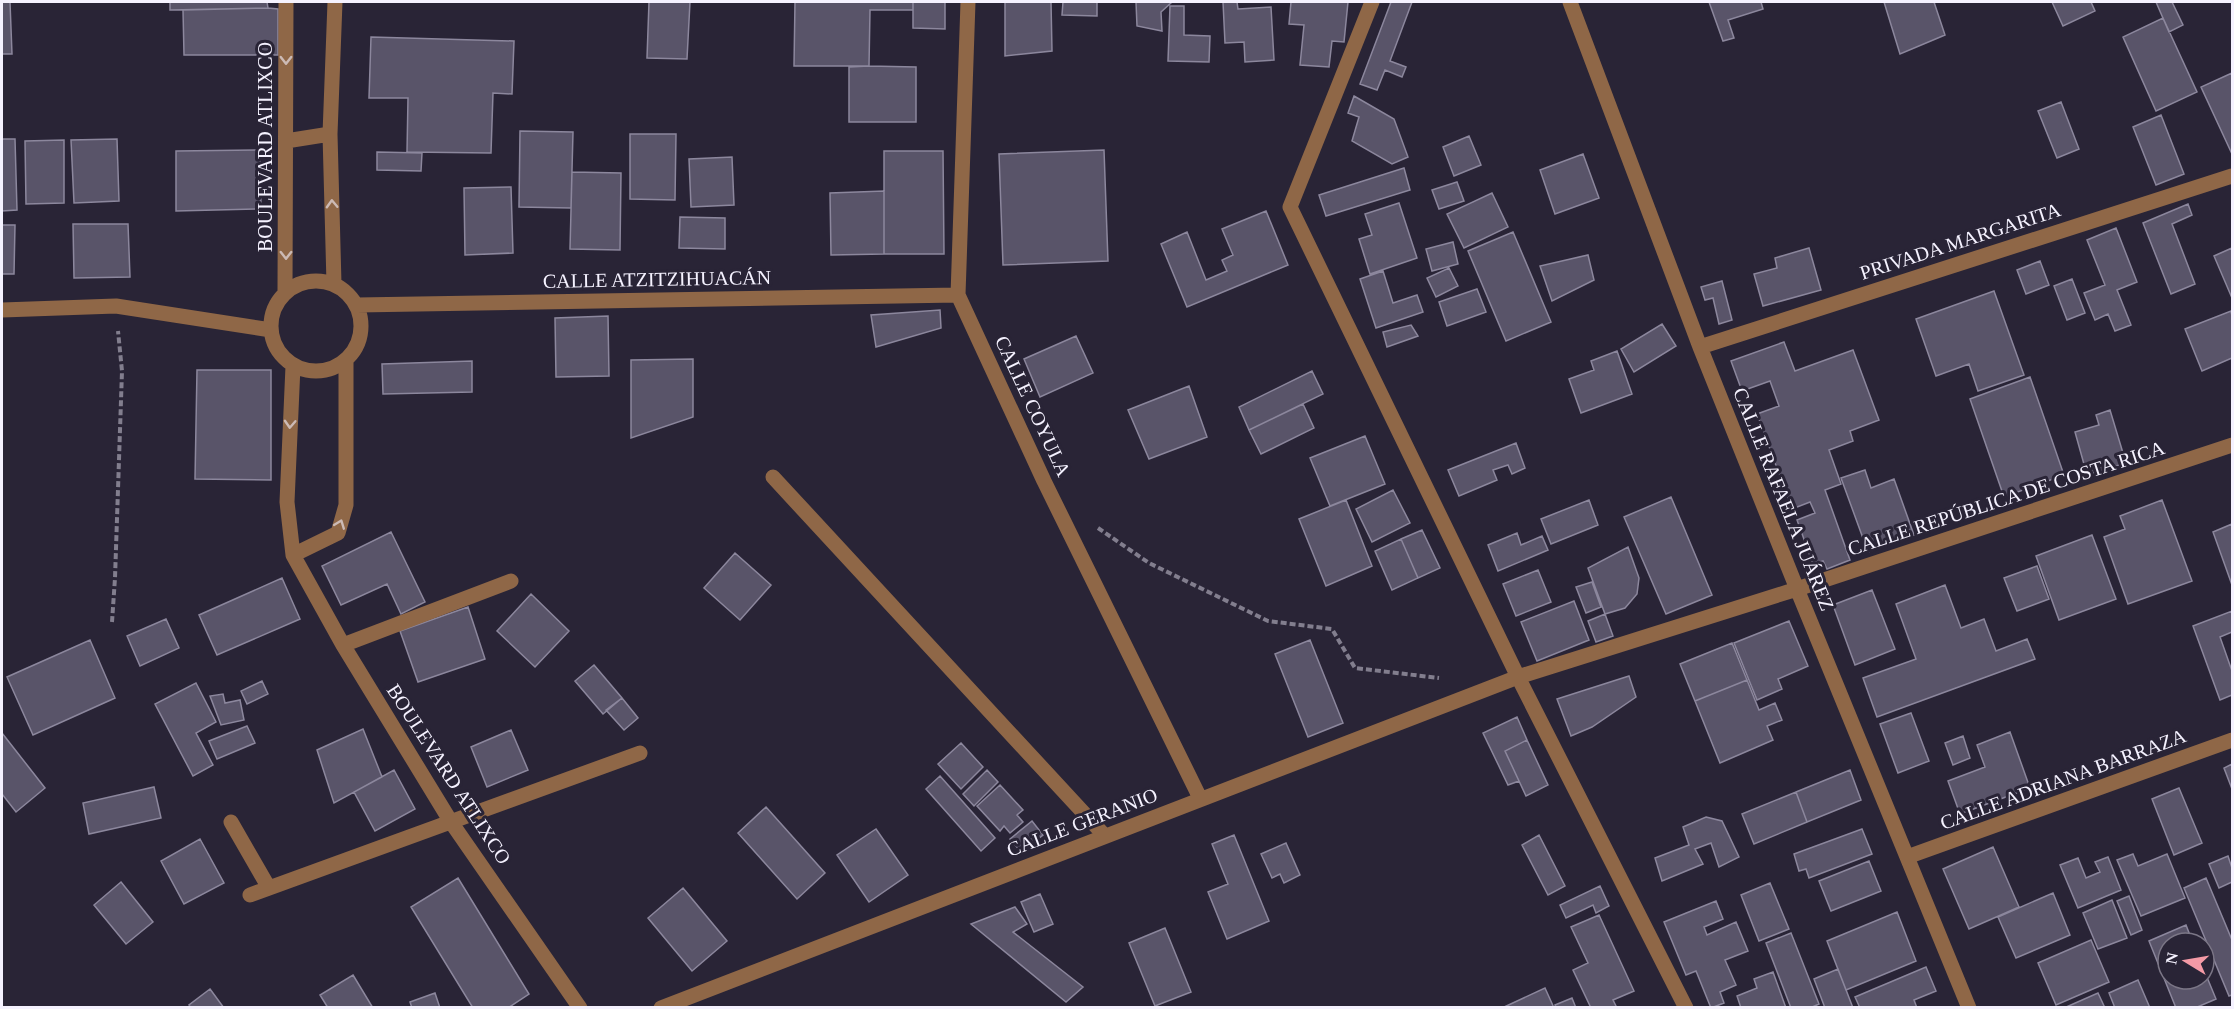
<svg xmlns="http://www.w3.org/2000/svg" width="2234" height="1009" font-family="Georgia,serif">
  <rect width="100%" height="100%" fill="#292436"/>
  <path fill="#595469" stroke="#8c879d" stroke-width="1.5" d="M2,2H10L12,54H2Z
    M170,2H267L268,8L170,10Z
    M649,2H690L687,59L647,58Z
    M795,2H913V10H870L869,66H794Z
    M913,2H945V29L913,28Z
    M1005,2H1051L1052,51L1005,56Z
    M1063,2H1097V16L1062,15Z
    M1136,2H1172L1161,12L1162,31L1137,26Z
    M1223,2H1237L1238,9L1271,7L1274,60L1245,62L1244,42L1225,43Z
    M1291,2H1348L1344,42L1332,41L1329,67L1300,65L1304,25L1289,24Z
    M1391,2H1412L1390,61L1406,67L1402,77L1385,70L1377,90L1360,84Z
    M1709,2H1761L1763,9L1728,20L1734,38L1723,41Z
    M1884,2H1934L1945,35L1900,54Z
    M2052,2H2091L2095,11L2063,26Z
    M2156,2H2172L2183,25L2169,32Z
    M1170,6H1184V35L1210,36L1209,62L1168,61Z
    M268,8L278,9V55H184L183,10Z
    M2163,18L2197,92L2156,111L2123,37Z
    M371,37L514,41L512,94L493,93L491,153L407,152L408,98H369Z
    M869,66L916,67V122H849V67Z
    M2232,73V154L2201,87Z
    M1354,96L1394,119L1408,157L1392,164L1352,141L1359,117L1348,113Z
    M2061,102L2079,149L2057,158L2038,111Z
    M2161,115L2184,174L2156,185L2133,127Z
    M520,131L573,132L571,208L519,207Z
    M630,134H676L675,200L630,199Z
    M1469,136L1481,165L1454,176L1443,147Z
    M2,139H15L17,210L2,211Z
    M117,139L119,201L74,203L71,140Z
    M64,140V203L26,204L25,141Z
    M260,150L261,209L176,211V151Z
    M1104,150L1108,261L1003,265L999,154Z
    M884,151H943L944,254H884Z
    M377,152L422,153L421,171L377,170Z
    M1583,154L1599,198L1555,214L1540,170Z
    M732,157L734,205L691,207L689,159Z
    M1404,168L1410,190L1326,216L1319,195Z
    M572,172L621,173L620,250L570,249Z
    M1457,182L1464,201L1439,209L1432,190Z
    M511,187L513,253L465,255L464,188Z
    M884,191V254L831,255L830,193Z
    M1492,193L1508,227L1464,248L1447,214Z
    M1399,203L1417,258L1370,274L1359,239L1372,235L1365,214Z
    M2188,204L2192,215L2172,224L2195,284L2171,294L2143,223Z
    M1266,211L1288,265L1187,307L1161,244L1187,232L1206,280L1227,271L1222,260L1233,255L1222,229Z
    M680,217L725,218V249L679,248Z
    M73,224H128L130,277L74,278Z
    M2,225H15L14,274H2Z
    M2116,228L2137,282L2117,290L2131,325L2115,331L2108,314L2095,320L2084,293L2105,285L2087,240Z
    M1513,232L1551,322L1506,341L1468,251Z
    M1453,242L1458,264L1432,271L1426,249Z
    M1809,248L1821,290L1763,306L1754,274L1777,268L1775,258Z
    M2232,248V298L2214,256Z
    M1588,255L1594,280L1552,301L1540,266Z
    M2040,261L2049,285L2026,294L2017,270Z
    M1449,268L1458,286L1436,297L1427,278Z
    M1383,271L1393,303L1417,295L1423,312L1376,328L1360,279Z
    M2072,279L2085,313L2067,320L2054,286Z
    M1722,281L1732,320L1719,324L1713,298L1705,300L1701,287Z
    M1477,289L1486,312L1447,326L1439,302Z
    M1994,291L2024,375L1978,391L1969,364L1936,376L1916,319Z
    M940,310L941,328L876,347L871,315Z
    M2231,311L2232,316V358L2202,371L2185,329Z
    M608,316L609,376L556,377L555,318Z
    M1662,324L1676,346L1634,372L1621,349Z
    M1411,325L1418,336L1387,347L1383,332Z
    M1076,336L1093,373L1040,397L1024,359Z
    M1784,342L1795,371L1853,350L1879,420L1850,431L1853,441L1829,450L1841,484L1825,490L1850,560L1827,569L1823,561L1813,564L1797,520L1815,513L1810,502L1792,509L1757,414L1779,406L1770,381L1742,391L1731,361Z
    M1617,351L1632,394L1581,413L1569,379L1594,370L1591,361Z
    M693,359V417L631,438V360Z
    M472,361V392L383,394L382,364Z
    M197,370H271V480L195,479Z
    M1312,371L1323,394L1249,430L1239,407Z
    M2030,377L2064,475L2004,497L1970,399Z
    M1189,386L1207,437L1149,459L1128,410Z
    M1303,404L1314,428L1261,454L1249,430Z
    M2110,410L2126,463L2087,475L2075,432L2099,425L2096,415Z
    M1365,436L1385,484L1330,506L1310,458Z
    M1516,443L1525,468L1512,474L1508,465L1493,470L1497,480L1459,496L1448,470Z
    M1865,470L1871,488L1894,479L1914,535L1868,552L1841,478Z
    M1393,490L1410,523L1372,542L1356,509Z
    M1671,497L1712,595L1666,614L1624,517Z
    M1346,500L1372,566L1326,586L1299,519Z
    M1589,500L1598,525L1551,544L1541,519Z
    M2162,500L2192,581L2128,604L2104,537L2125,529L2120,516Z
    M2232,524V585L2213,532Z
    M1422,530L1440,568L1418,578L1401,539Z
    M391,532L425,602L401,614L387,584L341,605L322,566Z
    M1517,533L1521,545L1542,536L1548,550L1498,571L1488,545Z
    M2092,535L2116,599L2059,620L2036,556Z
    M1401,539L1418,578L1392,590L1375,551Z
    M1628,547L1639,578L1637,594L1625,608L1605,614L1588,568Z
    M735,553L771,585L740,620L704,588Z
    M2037,566L2049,599L2017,611L2004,578Z
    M1538,570L1551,602L1516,616L1503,584Z
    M282,578L300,619L217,655L199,615Z
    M1592,582L1601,607L1586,613L1576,587Z
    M1945,585L1961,628L1984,619L1996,651L2027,639L2035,659L1877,717L1863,678L1916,659L1896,604Z
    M1872,590L1895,649L1855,665L1833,605Z
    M531,594L569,631L535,667L497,631Z
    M1574,601L1589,640L1537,661L1521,622Z
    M468,607L485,659L418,682L400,631Z
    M2232,611V632L2220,637L2232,671V695L2220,700L2193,626Z
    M1605,614L1613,636L1596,642L1588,621Z
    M166,619L179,648L140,666L127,636Z
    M1789,621L1808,666L1778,679L1782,689L1757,700L1734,643Z
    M90,640L115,698L33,735L7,677Z
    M1310,640L1343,723L1308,737L1275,654Z
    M1732,643L1747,680L1695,701L1680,664Z
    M594,665L622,698L603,714L575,681Z
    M1629,676L1636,697L1592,727L1571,736L1557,699Z
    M1747,680L1759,710L1775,703L1782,720L1767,726L1773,740L1720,763L1695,701Z
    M262,681L268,694L247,704L241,691Z
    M196,683L216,722L196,733L213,765L193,776L155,704Z
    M223,694L225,703L240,700L244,720L221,725L210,696Z
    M622,698L638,718L624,730L606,710Z
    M1911,713L1929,761L1898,773L1880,724Z
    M1517,717L1527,740L1505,751L1519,781L1508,785L1483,733Z
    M247,726L255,743L217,759L209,741Z
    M363,729L382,777L334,803L317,750Z
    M511,730L528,770L487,787L471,747Z
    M2010,732L2030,788L1960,814L1948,781L1985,767L1977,745Z
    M2,733L45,788L16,812L2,794Z
    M1963,736L1970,758L1953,765L1945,743Z
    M1527,740L1548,785L1526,796L1505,751Z
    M961,743L983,767L961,789L938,764Z
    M2232,764V789L2224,768Z
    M394,770L415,809L375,831L354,792Z
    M987,770L998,782L974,806L963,794Z
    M1850,770L1861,800L1807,822L1796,792Z
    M940,776L995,838L981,851L926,789Z
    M1000,785L1023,810L1017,815L1023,822L1010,833L1004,826L1000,831L977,806Z
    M154,787L161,818L89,834L83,803Z
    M2179,788L2202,843L2174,855L2152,799Z
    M1796,792L1807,822L1754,844L1742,814Z
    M766,807L825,873L797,899L738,833Z
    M1706,817L1722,821L1739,857L1719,867L1711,843L1695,849L1703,864L1662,881L1655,858L1689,845L1683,827Z
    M1032,821L1043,835L1021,852L1010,839Z
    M876,829L908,875L869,902L837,855Z
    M1862,829L1872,854L1809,878L1806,869L1799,871L1794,854Z
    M1234,835L1269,921L1227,939L1208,892L1228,884L1212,844Z
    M1539,835L1565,886L1548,895L1522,845Z
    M200,839L224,883L184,904L161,861Z
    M1286,843L1300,875L1284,883L1280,874L1272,878L1261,854Z
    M1993,847L2019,907L1969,929L1943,869Z
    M2133,854L2138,866L2167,854L2185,898L2141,916L2117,860Z
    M2228,856L2232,868V882L2219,888L2209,864Z
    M2108,857L2121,890L2078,908L2060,865L2078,858L2086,878L2100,872L2095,862Z
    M1869,861L1881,891L1831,911L1819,881Z
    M458,878L529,994L508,1008H473L411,907Z
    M2206,878L2232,940V995L2229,996L2184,888Z
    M121,882L153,922L126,944L94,905Z
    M1770,883L1789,929L1759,941L1741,895Z
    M1600,886L1609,906L1596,913L1593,905L1566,918L1560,905Z
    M683,888L727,941L692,971L648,918Z
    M2053,893L2070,935L2016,958L1998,917Z
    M1040,894L1053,924L1034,932L1021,902Z
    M2129,896L2142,930L2131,935L2117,901Z
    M2112,900L2127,938L2098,949L2083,913Z
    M1716,901L1723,919L1704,927L1707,935L1736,922L1748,951L1725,960L1736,985L1720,992L1724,1003L1711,1008L1696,971L1686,975L1664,922Z
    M1015,907L1027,924L1013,932L1083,987L1066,1002L971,924Z
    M1897,912L1916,961L1846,990L1827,941Z
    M1599,915L1634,991L1613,1000L1617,1008H1591L1573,970L1588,963L1571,927Z
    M2186,925L2193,943H2168V979H2204V970L2216,999L2195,1008H2176L2149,941Z
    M1165,928L1191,992L1155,1006L1129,943Z
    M1791,933L1819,1004L1810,1008H1791L1766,943Z
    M2091,940L2109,982L2056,1005L2038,963Z
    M1926,967L1936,991L1914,1000L1917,1008H1860L1855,997Z
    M1838,969L1853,1008H1825L1814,979Z
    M1773,972L1786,1008H1741L1737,996L1757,988L1754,979Z
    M353,975L373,1008H328L320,995Z
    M2138,980L2150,1008H2115L2109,993Z
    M1545,988L1554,1008H1502Z
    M210,989L224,1008H191L189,1005Z
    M435,993L440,1008H412L410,1002Z
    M2098,993L2105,1008H2064Z
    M1572,998L1576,1008H1556L1555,1005Z"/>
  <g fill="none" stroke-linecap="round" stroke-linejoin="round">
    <path stroke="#827e8e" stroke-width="4" stroke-dasharray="6 3" stroke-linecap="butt" d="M1098,528L1149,563L1268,621L1332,629L1355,668L1439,678
      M112,622L115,578L122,371L118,331"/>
    <path stroke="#8f6747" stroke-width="15" d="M968,2L958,295L1044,481L1200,798
      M1372,2L1290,207L1518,677L1686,1008
      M1570,2L1700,347L1797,589L1969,1008
      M286,141L330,134
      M271 326a45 45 0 1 1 90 0a45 45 0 1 1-90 0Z
      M334,284L330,134L335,2
      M285,292L286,2
      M357,305L958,295
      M2,310L116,306L271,330
      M1700,347L2232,176
      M293,366L287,502L293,555L343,645L451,822L580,1008
      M773,477L1105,836
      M293,555L338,533L346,505V360
      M343,645L511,581
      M231,822L269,888
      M1907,857L2232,740
      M250,895L640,753
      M661,1008L1518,677L1797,589L2232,445"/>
  </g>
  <defs><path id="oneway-chevron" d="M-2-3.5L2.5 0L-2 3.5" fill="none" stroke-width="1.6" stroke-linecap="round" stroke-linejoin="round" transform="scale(1.5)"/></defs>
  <g stroke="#ccbab5">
    <use href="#oneway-chevron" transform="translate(286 60) rotate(90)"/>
    <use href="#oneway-chevron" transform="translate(332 204) rotate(-92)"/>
    <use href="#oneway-chevron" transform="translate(286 255) rotate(90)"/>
    <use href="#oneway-chevron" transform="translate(290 424) rotate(93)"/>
    <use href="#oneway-chevron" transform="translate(340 524) rotate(-69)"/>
  </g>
  <g text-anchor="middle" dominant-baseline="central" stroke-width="6" stroke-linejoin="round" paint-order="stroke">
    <g font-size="20" fill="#f5f2ff" stroke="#292436">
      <text transform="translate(265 147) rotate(-90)">BOULEVARD ATLIXCO</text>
      <text transform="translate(1960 241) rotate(-18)">PRIVADA MARGARITA</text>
      <text transform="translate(657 279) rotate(-1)">CALLE ATZITZIHUACÁN</text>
      <text transform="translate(1033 406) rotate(65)">CALLE COYULA</text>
      <text transform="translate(2006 498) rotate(-18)">CALLE REPÚBLICA DE COSTA RICA</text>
      <text transform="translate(1784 499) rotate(68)">CALLE RAFAELA JUÁREZ</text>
      <text transform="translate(449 774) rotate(57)">BOULEVARD ATLIXCO</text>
      <text transform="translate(2063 779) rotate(-20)">CALLE ADRIANA BARRAZA</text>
      <text transform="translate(1082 822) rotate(-21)">CALLE GERANIO</text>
    </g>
  </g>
  <rect width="2234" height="1009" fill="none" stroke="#f5f2ff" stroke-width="6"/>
  <g transform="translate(2186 961) rotate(281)"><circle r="28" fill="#292436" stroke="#7b7686" stroke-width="1.5"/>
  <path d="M0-4.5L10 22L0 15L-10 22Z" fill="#f49aa6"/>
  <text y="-9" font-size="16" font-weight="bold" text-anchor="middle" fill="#f5f2ff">N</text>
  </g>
</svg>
